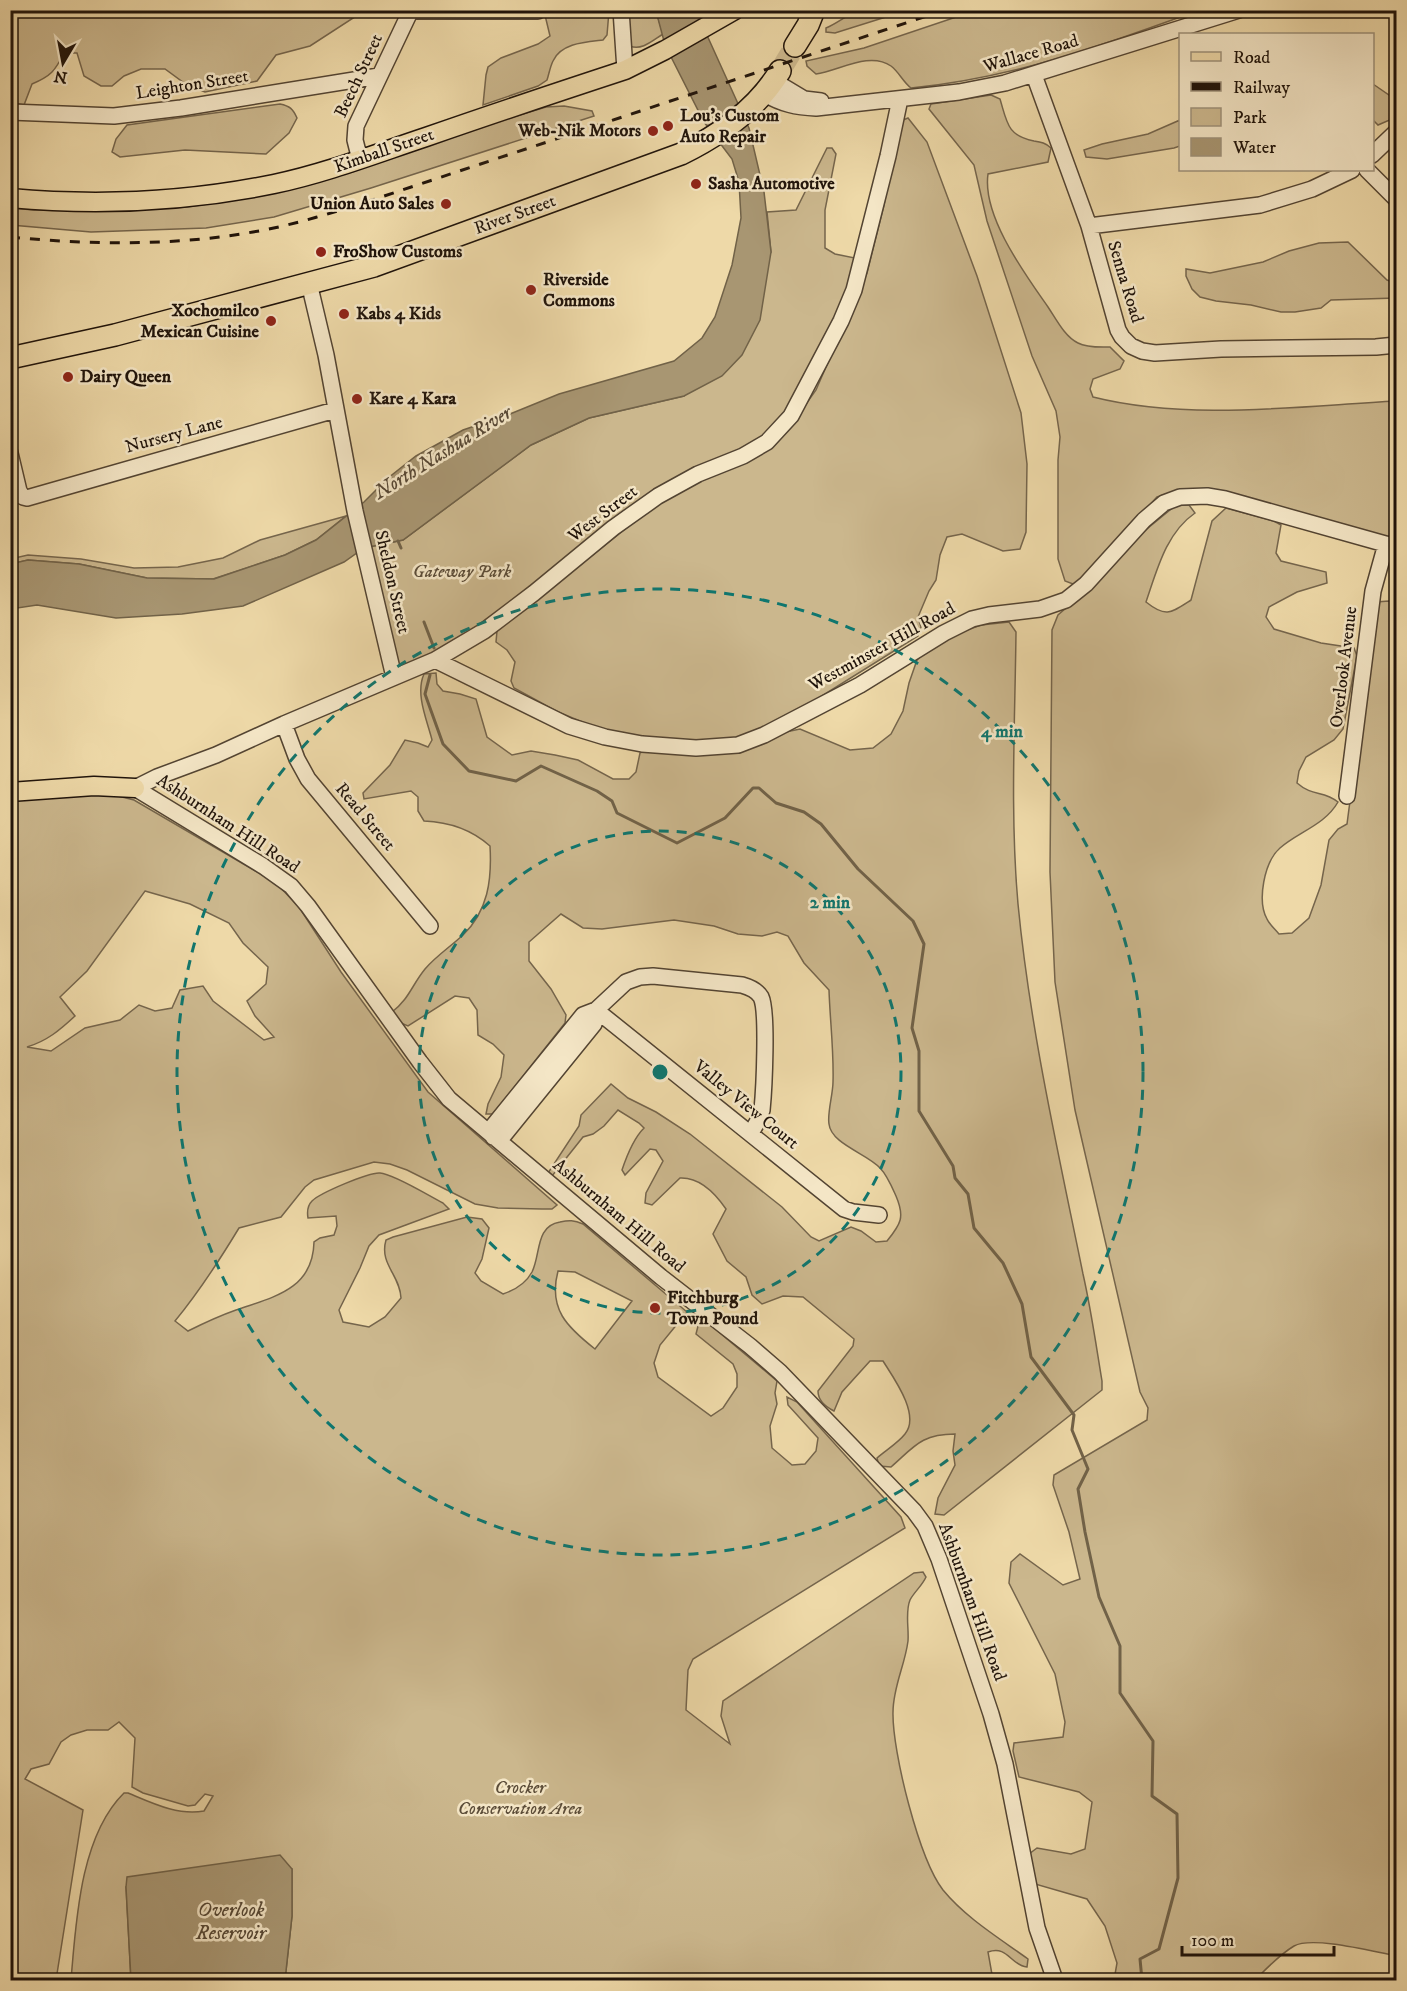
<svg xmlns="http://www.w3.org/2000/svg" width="1407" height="1991" font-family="'IM FELL DW Pica',serif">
  <rect width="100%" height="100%" fill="#eed9a8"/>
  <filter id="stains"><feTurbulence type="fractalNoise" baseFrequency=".00333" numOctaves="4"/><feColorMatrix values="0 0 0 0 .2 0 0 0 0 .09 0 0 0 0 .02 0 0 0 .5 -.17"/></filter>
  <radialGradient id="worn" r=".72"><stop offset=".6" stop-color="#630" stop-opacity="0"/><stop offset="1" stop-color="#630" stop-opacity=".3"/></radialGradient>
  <path fill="#cbb78d" stroke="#75654c" stroke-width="1.5" fill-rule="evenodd" d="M10,11L11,10L364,11L310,46L276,55L257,81L205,92L187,85L165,69H141L124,76L112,86H101L84,76L77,53H64C55,71 51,76 32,84L24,105L11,102Z
    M544,11H609L607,35L603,40C586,42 561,43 553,61C550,67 549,74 547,80L538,86L483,105L486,75L488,67L501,58L538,44L550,36Z
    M627,11H656L663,34C653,40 642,51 630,46Z
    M880,11H905L835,33L826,32V28C836,24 844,17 852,14C862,10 872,17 880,11Z
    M974,11H1197C1101,46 1014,78 911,88C903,82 899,72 891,66C869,51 839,71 816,74L807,66L806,61L864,48Z
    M1373,84L1396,100V108L1392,119L1378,125L1373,120Z
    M991,95L1000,99C1007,122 1007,136 1034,141C1041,142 1046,143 1051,148L1048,162L988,174C982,216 1025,274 1048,307C1056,319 1065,337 1078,343C1087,348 1100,347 1110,347L1124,361L1120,369L1093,379L1090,389L1093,397C1188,421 1299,406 1396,401V541L1205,489L1176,491L1157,497L1079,582L1073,584L1065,581L1058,559V460L1060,437L1056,411L1032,356L987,221L974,165L929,109L931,104Z
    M280,104C290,106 293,109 297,118L289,133L266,154L185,150L120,157L112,152L116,139L127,125Z
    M564,106L592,111L594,116L371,188L274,217L206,228L91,232L11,225V208L34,210H131L187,207L235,200L352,172L453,135L546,107Z
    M908,118L927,142L977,276L1021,413L1027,464L1026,532L1020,549L1003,551L962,534L947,537L940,555L936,580L929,591L918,617L921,627L918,636L785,719L751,737L679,743L602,730L558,712L514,688L511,681L515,662L507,650L496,642L497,631L649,510L792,424L816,390L867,273L884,205L899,128L903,120Z
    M1180,120V146L1174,148L1107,159L1086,157L1084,150L1102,144L1148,134Z
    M827,148H832L836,154L825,210V248L835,254L855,258L841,321L767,442L698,474L534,593L394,677L364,548L403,540L531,445L589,418L684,396L771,252L767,212L796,210Z
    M1348,242L1387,280L1396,283V298L1331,300L1321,308L1295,312H1281L1251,305L1216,301L1200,297L1192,289L1186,276V269L1210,273L1263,262L1289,251L1319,243Z
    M1176,505H1189L1195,513C1166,533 1157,570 1146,602C1166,618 1171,613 1191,600L1212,521L1226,508L1274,521L1281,525L1276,553L1281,561L1326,572L1327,583L1297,592L1269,607L1266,617L1274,629L1321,643L1354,648L1357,656L1343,729L1334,740L1306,757L1299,771L1297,783C1313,797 1323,790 1338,802C1325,825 1298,832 1280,848C1264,862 1257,901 1267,919C1269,924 1275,929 1279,934L1292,933L1309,918L1321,885L1329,840L1338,829L1347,824L1376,602L1389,601L1396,603V1958L1392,1955C1371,1951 1312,1936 1294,1946C1279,1955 1267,1968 1255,1980H1114L1117,1963L1105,1926L1087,1899L1035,1884L1029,1854L1037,1848L1071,1854L1085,1849L1092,1802L1079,1792L1019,1777L1013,1751L1014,1743L1063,1737L1065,1722L1055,1674L1009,1583L1011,1562L1020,1554L1063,1585L1080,1579L1069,1532L1053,1485L1054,1475L1147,1420L1148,1408L1140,1392L1075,1110L1055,982L1050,872L1052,630L1058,615L1089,588L1131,542Z
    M346,516L316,540L285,555L213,579L147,578L79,564L28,560L11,564L10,559L28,555L81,559L134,568L178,567L223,558L260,540Z
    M1009,622L1016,632C1015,722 1010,814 1018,904C1030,1029 1058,1151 1083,1274C1091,1309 1096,1345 1102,1381V1390L944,1515L935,1514L938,1498L955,1465L953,1451L955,1434C921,1434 914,1447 891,1467L879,1466L877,1458C886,1450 898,1443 905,1434C921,1415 893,1377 883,1361H870L842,1392L834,1411C826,1407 818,1401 818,1391L853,1346L854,1339L803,1297L783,1296L762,1304L752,1295L746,1277L727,1261L713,1234L726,1209C715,1193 700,1177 680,1178L652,1205L645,1203L646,1193L663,1161L656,1150L650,1149L625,1175L622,1170C627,1155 633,1139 644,1128L639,1123L618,1110L604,1126L593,1134L583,1137L552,1176L548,1173L579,1126L581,1115L611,1084L628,1098L656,1112L690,1134L782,1207L811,1237L819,1241L851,1227L861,1231L876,1242L887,1241C901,1224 905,1217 896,1196C892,1187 887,1175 880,1168C868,1154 831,1144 829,1124C827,1114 833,1094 833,1082C834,1051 830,1021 829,990L804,963L788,936L777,932L762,936L738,934L714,926L674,920L602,929L583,928L561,914L529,942V961L551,989L566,1015L565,1023L493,1114H486L488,1104L501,1077L504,1055L493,1044L478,1035L477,1010L469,998L455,996L408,1026L396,1021L392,1012C409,999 412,985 425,969C436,956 450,947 463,935C488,911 492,880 490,846C471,829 449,822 424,821L418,811V797L411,791L364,799L363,793L390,765L405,740L418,743L428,747L432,740C427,720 415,694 424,674L436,673L437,684L443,691L460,694L476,699L487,737L512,755L531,751L555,755L578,760L613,779H629L636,772L640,753L645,750L781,733L800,729L850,750L873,748L891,734L903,711L909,683L917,660L923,653L956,634L981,625Z
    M11,792L114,795L134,800L276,883L299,907L341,972L428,1092L557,1205L552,1209H542L498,1208L475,1204L407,1170L390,1164L374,1162L314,1180L305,1187L281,1217L239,1228C219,1261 199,1292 175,1321L188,1331C204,1323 219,1316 236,1310C273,1297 313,1290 314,1242L320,1238L334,1235L337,1226L336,1216L308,1218C307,1212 307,1206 312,1201C320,1193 369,1172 380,1173C394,1174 429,1196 443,1203L449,1209L379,1235L369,1246L360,1268L339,1310L343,1322L369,1327L385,1317L401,1298C400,1275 379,1264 386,1240L393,1237L467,1217L482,1219L489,1228L482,1259L475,1273L481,1281L503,1294C515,1290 526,1283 532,1272C541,1254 535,1226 560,1222C569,1220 574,1220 583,1224L687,1312L660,1345L654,1363L658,1377L711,1416L723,1408L737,1387V1374L733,1364L696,1334L698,1326L708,1323L777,1381L775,1393L777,1404L770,1426L772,1448L792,1465L805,1464L816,1451L818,1438L788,1405L787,1397L797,1402L901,1517L905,1528L693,1659L688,1670L686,1710L730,1744L721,1716L723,1701L914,1573L923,1572L926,1577C922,1586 914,1592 910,1600C905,1612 909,1628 908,1641C905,1665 893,1687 893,1712C892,1751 919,1859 943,1890C966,1918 999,1938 1028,1959L1027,1967C1010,1965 1008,1945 988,1952L993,1980H285L292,1916V1869L126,1887L131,1980H71C76,1922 80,1836 124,1793H128C152,1803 178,1816 204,1811L213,1796L205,1794L195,1805L188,1806L143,1793L132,1787L135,1738L119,1722L108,1730H87L71,1735L61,1742L49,1764L31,1769L25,1779L83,1810L56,1980H11ZM145,891L190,904L229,923L243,943L268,967L266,984L247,1001L255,1016L274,1037L264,1040L213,1001L203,986L180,990L172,1008L155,1011L139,1005L120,1020L85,1028L51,1051L27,1047C47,1041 60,1030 75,1016L60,997L87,971ZM558,1271L575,1272L632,1301L595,1349C567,1327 548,1309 558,1271Z"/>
  <path fill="#a89672" stroke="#716248" stroke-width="1.5" d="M656,11H696L749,128L764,192L771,252L760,320L742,355L722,376L684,396L589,418L531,445L403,540L364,548L344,562L243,606L182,614L116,618L37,605L11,609L10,564L28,560L79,564L147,578L214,579L285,555L316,540L364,502L388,478L416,456L463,430L510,414L559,394L674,361L702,338L715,317L732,265L741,218L739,182L732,159L704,122L665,45Z
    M280,1855L292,1869V1916L285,1980H131L126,1887L127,1877Z"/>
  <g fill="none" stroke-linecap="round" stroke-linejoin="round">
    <path stroke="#716248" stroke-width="3" d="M398,541L401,548
      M424,622L434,648
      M430,675L425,694L443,744L469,771L516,781L541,766L597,791L612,801L617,813L677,843L725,818L753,788H759L776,803L804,812L821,824L858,869L913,921L924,944L912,1028L919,1051V1111L953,1166L955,1178L968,1194L974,1228L1003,1263L1022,1304L1031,1357L1074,1415L1072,1430L1088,1469L1078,1489L1085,1532L1099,1597L1120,1646V1693L1153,1741L1152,1796L1177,1814L1178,1878L1159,1949L1140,1959L1142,1980"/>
    <path stroke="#cfbb90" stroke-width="21" stroke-dasharray="21 10" stroke-linecap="butt" d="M780,71L795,46"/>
    <g stroke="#534432" stroke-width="18">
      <path id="minor" d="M621,10L625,70
        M411,11H538
        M1034,75L1089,226L1118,330L1122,337L1131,346L1142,351L1155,353L1221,349L1376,347L1396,345
        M774,81L804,99L821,101
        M765,94C782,104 796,107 816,108L959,92L1005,83L1239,10
        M10,112L114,116L181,108L379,76
        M1372,155L1396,132
        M360,160L355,140L356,126L411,10
        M1367,170L1396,199
        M1089,226L1260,205L1312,189L1352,170
        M309,283L326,355L355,511L394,677
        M10,453L19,491L23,497L27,498L335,410
        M435,660L569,726L605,737L642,744L696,748L738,745L764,735L860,685L944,633L972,619L989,615L1040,609L1066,600L1086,584L1144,520L1164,503L1180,497L1207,496L1225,499L1396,547
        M284,724L297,759L308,779L430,926
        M135,788L263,866L291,886L308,906L420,1062L449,1099L661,1277L750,1346L780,1372L914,1511L925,1526L939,1559L991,1714L1005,1764L1037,1928L1055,1980
        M135,788L157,777L216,755L284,724L435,660L484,631L534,593L613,528L658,496L698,474L743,456L767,442L791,416L841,321L854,290L888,156L900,99
        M1347,796L1373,591L1386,544
        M596,1010L594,1024L504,1135L493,1137V1126L583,1015L596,1010L626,982L640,977L653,976L742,985C749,987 757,990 761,997C768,1011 764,1090 762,1110L759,1119L751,1133
        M596,1010L844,1209L853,1212L879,1215"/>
    </g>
    <g stroke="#1f130a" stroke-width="21">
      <path id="major" d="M10,198C99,206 186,202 274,184C326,173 375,154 426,137C492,114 558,92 625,70L665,50L735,10
        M10,792L94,786L135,788"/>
    </g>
    <g stroke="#1f130a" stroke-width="24">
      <path id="highway" d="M795,46L808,25L814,10
        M10,358L115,335L374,266L681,154C720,135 757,109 780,71"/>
    </g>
    <use href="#minor" stroke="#f4e6c6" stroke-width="15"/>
    <use href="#major" stroke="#eed9a8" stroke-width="18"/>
    <use href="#highway" stroke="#eed9a8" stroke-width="21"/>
    <path stroke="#1f130a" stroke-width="3" stroke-dasharray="10 10" stroke-linecap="butt" d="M10,237C92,245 173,246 253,232C289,226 325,215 360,204L945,10"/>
  </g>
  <g fill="none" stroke="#0f766e" stroke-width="3" stroke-dasharray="10 8">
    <circle cx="660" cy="1072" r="241"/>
    <circle cx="660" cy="1072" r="483"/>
  </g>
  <g fill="#8f2418" stroke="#f4e6c6" stroke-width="2">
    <circle cx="668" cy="126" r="6"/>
    <circle cx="653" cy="131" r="6"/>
    <circle cx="696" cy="184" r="6"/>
    <circle cx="446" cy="204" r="6"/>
    <circle cx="321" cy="252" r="6"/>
    <circle cx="531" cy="290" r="6"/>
    <circle cx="344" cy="314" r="6"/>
    <circle cx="271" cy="321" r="6"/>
    <circle cx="68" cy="377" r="6"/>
    <circle cx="357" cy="399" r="6"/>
    <circle cx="655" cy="1308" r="6"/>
  </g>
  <g text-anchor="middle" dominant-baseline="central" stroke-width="5" stroke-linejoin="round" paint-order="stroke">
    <g font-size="18" fill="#1f130a" stroke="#f4e6c6">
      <text transform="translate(1031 54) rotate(-16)">Wallace Road</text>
      <text transform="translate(359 76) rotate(-65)">Beech Street</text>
      <text transform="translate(192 85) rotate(-9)">Leighton Street</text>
      <text transform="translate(384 151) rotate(-19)">Kimball Street</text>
      <text transform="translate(515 215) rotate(-20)">River Street</text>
      <text transform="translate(1125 282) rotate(73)">Senna Road</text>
      <text transform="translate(174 435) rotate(-15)">Nursery Lane</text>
      <text transform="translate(603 514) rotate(-37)">West Street</text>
      <text transform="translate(392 582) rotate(77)">Sheldon Street</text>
      <text transform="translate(882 647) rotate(-29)">Westminster Hill Road</text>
      <text transform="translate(1344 667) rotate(-83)">Overlook Avenue</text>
      <text transform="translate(365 817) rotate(50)">Read Street</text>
      <text transform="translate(228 824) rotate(33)">Ashburnham Hill Road</text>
      <text transform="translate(746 1105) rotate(39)">Valley View Court</text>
      <text transform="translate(619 1216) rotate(40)">Ashburnham Hill Road</text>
      <text transform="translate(972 1602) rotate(70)">Ashburnham Hill Road</text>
    </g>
    <g font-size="18" font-weight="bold" fill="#1f130a" stroke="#f4e6c6" text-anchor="start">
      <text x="680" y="116">Lou's Custom<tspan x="680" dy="21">Auto Repair</tspan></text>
      <text x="641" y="131" text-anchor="end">Web-Nik Motors</text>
      <text x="708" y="184">Sasha Automotive</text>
      <text x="434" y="204" text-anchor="end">Union Auto Sales</text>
      <text x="333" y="252">FroShow Customs</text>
      <text x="543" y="280">Riverside<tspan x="543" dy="21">Commons</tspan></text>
      <text x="259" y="311" text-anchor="end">Xochomilco<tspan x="259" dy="21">Mexican Cuisine</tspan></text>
      <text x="356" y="314">Kabs 4 Kids</text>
      <text x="80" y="377">Dairy Queen</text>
      <text x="369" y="399">Kare 4 Kara</text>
      <text x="667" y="1298">Fitchburg<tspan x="667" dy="21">Town Pound</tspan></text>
    </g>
    <g font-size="18" font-style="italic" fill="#5b4c38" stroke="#f4e6c6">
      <text x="462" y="572">Gateway Park</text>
      <text x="520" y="1788">Crocker<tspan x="520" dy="21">Conservation Area</tspan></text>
    </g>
    <g font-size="20" font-style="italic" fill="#564734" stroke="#f4e6c6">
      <text transform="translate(443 453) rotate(-32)">North Nashua River</text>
      <text x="231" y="1910">Overlook<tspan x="231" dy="23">Reservoir</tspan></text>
    </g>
  </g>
  <circle cx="660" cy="1072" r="9" fill="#0f766e" stroke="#f4e6c6" stroke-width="3"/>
  <g font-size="18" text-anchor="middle" font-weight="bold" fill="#0f766e" stroke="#f4e6c6" stroke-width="5" stroke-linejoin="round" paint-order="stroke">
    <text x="1002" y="737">4 min</text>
    <text x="830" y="908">2 min</text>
  </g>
  <rect width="1407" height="1991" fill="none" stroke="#eed9a8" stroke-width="36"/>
  <rect x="12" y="12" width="1383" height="1967" fill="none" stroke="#1f130a" stroke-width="3"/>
  <rect x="18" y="18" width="1371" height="1955" fill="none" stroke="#1f130a" stroke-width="1.5"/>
  <rect x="1179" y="33" width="195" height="138" fill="#f4e6c6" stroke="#9f927b" stroke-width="1.5"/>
  <rect x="1191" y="52" width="30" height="9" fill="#eed9a8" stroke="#9f927b" stroke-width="1.5"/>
  <text x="1233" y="63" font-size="18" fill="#1f130a">Road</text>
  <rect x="1191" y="82" width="30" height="9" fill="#1f130a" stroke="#9f927b" stroke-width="1.5"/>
  <text x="1233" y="93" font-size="18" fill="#1f130a">Railway</text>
  <rect x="1191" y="108" width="30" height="18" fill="#cbb78d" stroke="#9f927b" stroke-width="1.5"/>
  <text x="1233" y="123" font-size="18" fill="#1f130a">Park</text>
  <rect x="1191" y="138" width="30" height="18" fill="#a89672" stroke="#9f927b" stroke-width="1.5"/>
  <text x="1233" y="153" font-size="18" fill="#1f130a">Water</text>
  <g transform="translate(63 63) rotate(190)" stroke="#f4e6c6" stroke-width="4.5" paint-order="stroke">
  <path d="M0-4.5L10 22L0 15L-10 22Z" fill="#1f130a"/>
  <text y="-9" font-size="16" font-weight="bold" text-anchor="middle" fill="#1f130a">N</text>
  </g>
  <path d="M1182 1946v9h152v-9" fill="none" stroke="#1f130a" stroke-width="3"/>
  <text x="1191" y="1946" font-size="18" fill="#1f130a" stroke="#f4e6c6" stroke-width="4.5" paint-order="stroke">100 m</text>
  <rect width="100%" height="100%" filter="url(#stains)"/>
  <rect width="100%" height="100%" fill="url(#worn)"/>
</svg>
